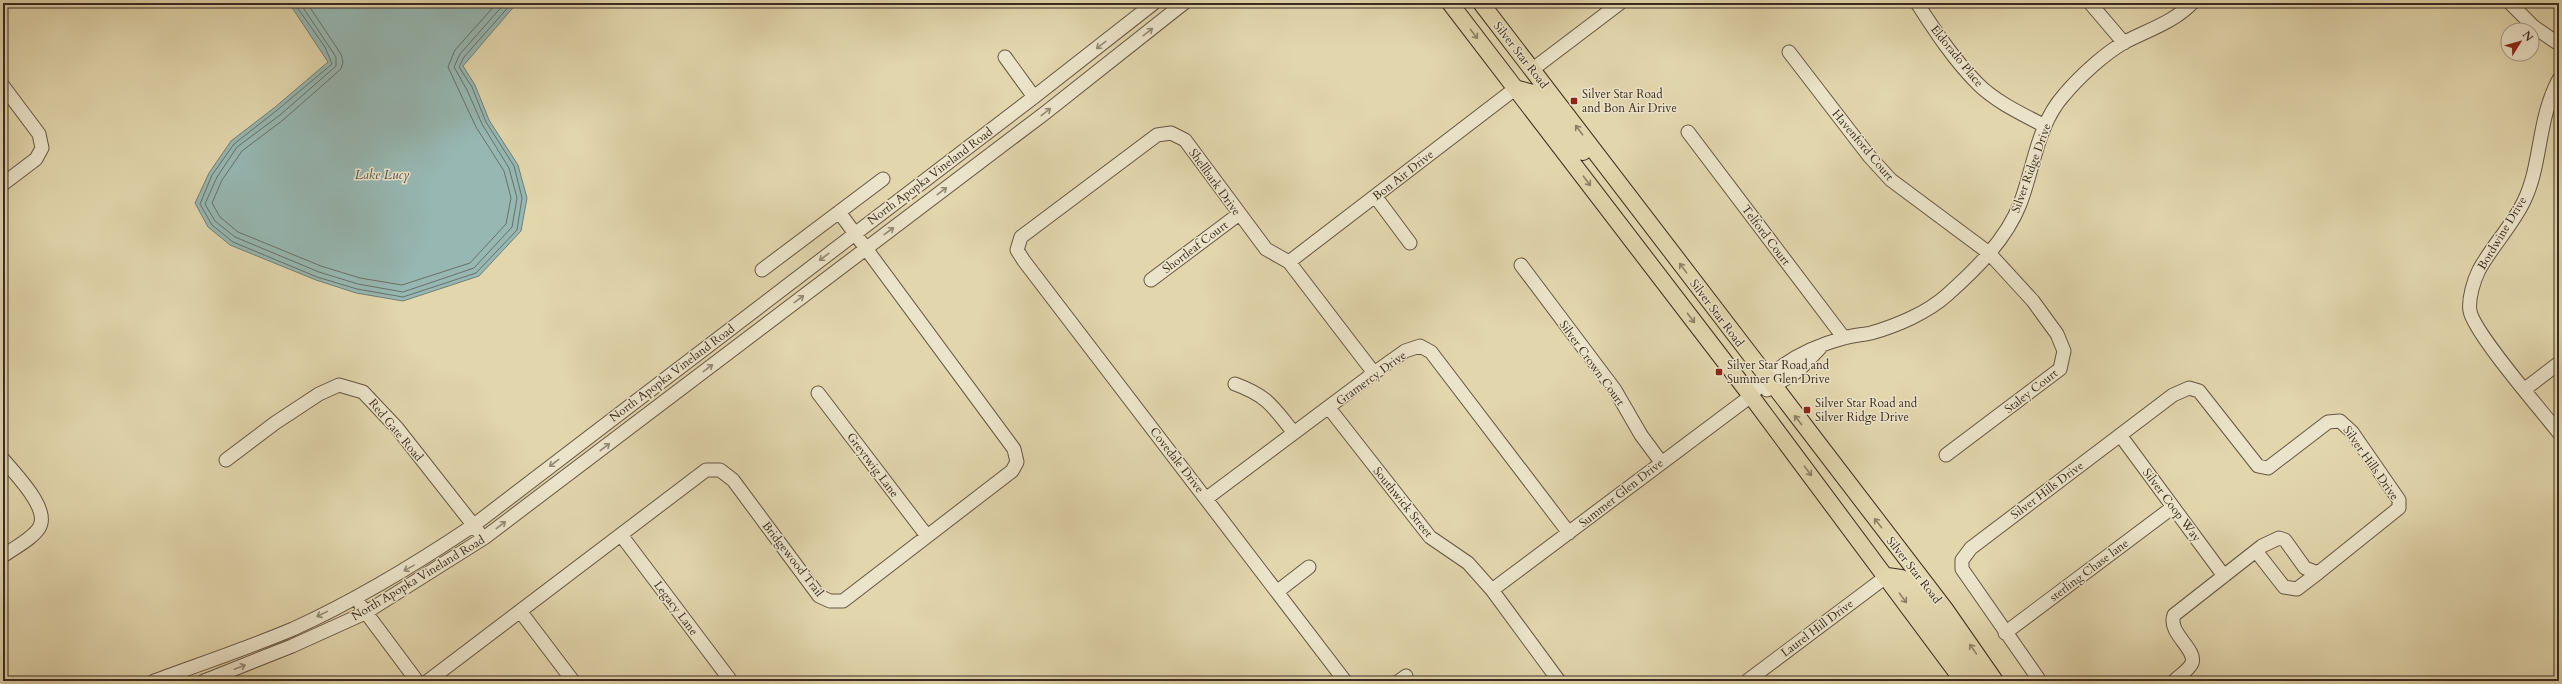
<svg xmlns="http://www.w3.org/2000/svg" width="2562" height="684" font-family="Cardo,serif">
  <rect width="100%" height="100%" fill="#e2d6ad"/>
  <filter id="stains"><feTurbulence type="fractalNoise" baseFrequency=".005" numOctaves="4"/><feColorMatrix values="0 0 0 0 .2 0 0 0 0 .09 0 0 0 0 .02 0 0 0 .5 -.17"/></filter>
  <radialGradient id="worn" r=".72"><stop offset=".6" stop-color="#630" stop-opacity="0"/><stop offset="1" stop-color="#630" stop-opacity=".3"/></radialGradient>
  <path fill="#96b7b2" stroke="#727f77" d="M289,3H517L463,66L475,85L489,120L518,165L527,198L521,231L479,276L403,301L356,293L316,280L230,245L208,227L195,203L209,173L231,141L274,108L328,62Z"/>
  <g fill="none" stroke-linecap="round" stroke-linejoin="round">
    <path stroke="#687168" stroke-width="1" d="M294,3L325,47L332,64L276,111L234,144L212,175L200,204L212,225L233,242L317,277L357,289L403,297L476,273L517,230L522,198L514,166L486,122L472,87L459,67L464,57L512,3
      M300,3L336,57V66L280,115L237,147L217,177L205,204L215,221L235,237L319,272L358,284L403,292L474,268L512,227L517,198L509,168L482,124L467,90L454,67L460,54L505,3
      M307,3L341,54L343,62L341,69L283,120L242,151L222,180L212,203L220,217L238,232L321,266L360,278L402,285L470,263L506,224L511,198L504,171L476,127L448,67L455,50L497,3"/>
    <g stroke="#655642" stroke-width="15">
      <path id="minor" d="M1917,3C1935,31 1954,60 1978,84C1996,102 2022,114 2045,126
        M2090,3L2124,43
        M2510,3L2534,27L2559,44
        M1789,52L1869,156L1891,180L1989,253L2033,301L2057,334L2064,351L2060,369L1946,455
        M1005,57L1034,97
        M1533,69L1620,3
        M2559,79C2537,120 2542,164 2524,201C2512,226 2492,246 2479,270C2474,280 2468,299 2470,311C2474,333 2542,411 2559,433
        M3,86L39,134L42,148L36,159L3,184
        M1688,132L1844,338
        M1375,196L1410,243
        M1289,262L1516,88
        M1521,265L1615,390L1641,435L1661,462
        M762,270L883,179
        M1151,280L1239,214
        M1235,384C1268,396 1273,407 1294,433
        M2525,389L2559,363
        M1767,390L1798,371L1820,348
        M818,393L927,536
        M1329,408L1430,537L1468,563L1492,590L1559,681
        M2120,435L2224,576
        M3,459C15,474 51,509 39,528C32,539 14,548 3,556
        M226,460L275,423L319,394L339,385L363,392L397,428L478,531
        M1207,498L1374,373L1405,351L1420,346L1431,352L1569,533
        M621,535L731,681
        M2256,551L2284,587L2297,589L2318,573
        M1492,590L1751,396C1775,365 1806,348 1844,338C1853,335 1862,335 1871,333C1896,326 1927,313 1947,295C1975,270 2006,240 2020,204C2034,168 2037,125 2064,95C2079,77 2105,53 2125,42C2148,30 2174,22 2192,3
        M1278,591L1309,567
        M361,606L417,681
        M520,611L573,681
        M2005,633L2173,507
        M154,681C200,664 248,648 293,629C357,600 416,564 474,525L1034,97L1154,3
        M204,681L292,646L365,613L484,538L1045,113L1184,3
        M428,681L706,470H720L733,480L819,596L830,601H843L1012,471L1017,462L1014,449L839,212
        M1345,681L1024,261L1017,250L1021,237L1157,135L1171,133L1185,140L1266,249L1289,262L1374,373
        M1399,681L1406,676
        M1747,681L1887,576
        M2040,681L1962,569V560L1971,548L2173,395L2189,388L2199,391L2258,466L2268,468L2328,422L2340,421L2352,432L2399,500V508L2318,573L2305,568L2285,540L2279,538L2262,546L2174,615C2167,633 2197,649 2192,663C2189,670 2179,676 2174,681"/>
    </g>
    <g stroke="#3b2b1f" stroke-width="18">
      <path id="major" d="M1450,3L1751,396L1963,681
        M1481,3L1945,609L1995,681
        M1518,89L1533,93L1583,152
        M1887,576L1901,578L1909,582L1978,676L1987,681"/>
    </g>
    <use href="#minor" stroke="#ece4ca" stroke-width="13"/>
    <use href="#major" stroke="#e2d6ad" stroke-width="16"/>
  </g>
  <defs><path id="oneway-shaft" d="M-6 0H5M1.5-3L5.5 0L1.5 3" fill="none" stroke-width="1.6" stroke-linecap="round" stroke-linejoin="round"/></defs>
  <g stroke="#948874">
    <use href="#oneway-shaft" transform="translate(1148 32) rotate(-38)"/>
    <use href="#oneway-shaft" transform="translate(1101 45) rotate(142)"/>
    <use href="#oneway-shaft" transform="translate(1046 112) rotate(-38)"/>
    <use href="#oneway-shaft" transform="translate(942 191) rotate(-37)"/>
    <use href="#oneway-shaft" transform="translate(889 231) rotate(-37)"/>
    <use href="#oneway-shaft" transform="translate(824 257) rotate(143)"/>
    <use href="#oneway-shaft" transform="translate(799 299) rotate(-37)"/>
    <use href="#oneway-shaft" transform="translate(708 368) rotate(-37)"/>
    <use href="#oneway-shaft" transform="translate(605 447) rotate(-37)"/>
    <use href="#oneway-shaft" transform="translate(554 463) rotate(143)"/>
    <use href="#oneway-shaft" transform="translate(501 525) rotate(-37)"/>
    <use href="#oneway-shaft" transform="translate(409 568) rotate(151)"/>
    <use href="#oneway-shaft" transform="translate(322 614) rotate(154)"/>
    <use href="#oneway-shaft" transform="translate(240 667) rotate(-22)"/>
  </g>
  <g stroke="#8e8066">
    <use href="#oneway-shaft" transform="translate(1474 34) rotate(52)"/>
    <use href="#oneway-shaft" transform="translate(1579 130) rotate(-127)"/>
    <use href="#oneway-shaft" transform="translate(1587 181) rotate(53)"/>
    <use href="#oneway-shaft" transform="translate(1683 268) rotate(-127)"/>
    <use href="#oneway-shaft" transform="translate(1691 318) rotate(53)"/>
    <use href="#oneway-shaft" transform="translate(1798 420) rotate(-128)"/>
    <use href="#oneway-shaft" transform="translate(1808 471) rotate(53)"/>
    <use href="#oneway-shaft" transform="translate(1878 523) rotate(-128)"/>
    <use href="#oneway-shaft" transform="translate(1903 598) rotate(53)"/>
    <use href="#oneway-shaft" transform="translate(1973 649) rotate(-125)"/>
  </g>
  <g fill="#8f2418" stroke="#ece4ca" stroke-width="1.5">
    <rect x="1570" y="97" width="8" height="8" rx="2"/>
    <rect x="1715" y="368" width="8" height="8" rx="2"/>
    <rect x="1803" y="406" width="8" height="8" rx="2"/>
  </g>
  <g text-anchor="middle" dominant-baseline="central" stroke-width="3" stroke-linejoin="round" paint-order="stroke">
    <g font-size="12" fill="#3b2b1f" stroke="#ece4ca">
      <text transform="translate(1521 55) rotate(52)">Silver Star Road</text>
      <text transform="translate(1957 56) rotate(51)">Eldorado Place</text>
      <text transform="translate(1863 145) rotate(50)">Havenford Court</text>
      <text transform="translate(2031 168) rotate(-70)">Silver Ridge Drive</text>
      <text transform="translate(1403 175) rotate(-38)">Bon Air Drive</text>
      <text transform="translate(930 176) rotate(-37)">North Apopka Vineland Road</text>
      <text transform="translate(1215 182) rotate(54)">Shellbark Drive</text>
      <text transform="translate(2502 233) rotate(-59)">Bordwine Drive</text>
      <text transform="translate(1766 235) rotate(53)">Telford Court</text>
      <text transform="translate(1195 247) rotate(-37)">Shortleaf Court</text>
      <text transform="translate(1717 313) rotate(53)">Silver Star Road</text>
      <text transform="translate(1592 363) rotate(54)">Silver Crown Court</text>
      <text transform="translate(672 373) rotate(-37)">North Apopka Vineland Road</text>
      <text transform="translate(1371 378) rotate(-36)">Gramercy Drive</text>
      <text transform="translate(2031 391) rotate(-38)">Staley Court</text>
      <text transform="translate(396 430) rotate(50)">Red Gate Road</text>
      <text transform="translate(1177 460) rotate(52)">Covedale Drive</text>
      <text transform="translate(2371 463) rotate(55)">Silver Hills Drive</text>
      <text transform="translate(873 465) rotate(53)">Greytwig Lane</text>
      <text transform="translate(2047 490) rotate(-37)">Silver Hills Drive</text>
      <text transform="translate(1621 493) rotate(-38)">Summer Glen Drive</text>
      <text transform="translate(1403 502) rotate(51)">Southwick Street</text>
      <text transform="translate(2172 505) rotate(53)">Silver Coop Way</text>
      <text transform="translate(793 559) rotate(52)">Bridgewood Trail</text>
      <text transform="translate(1914 570) rotate(52)">Silver Star Road</text>
      <text transform="translate(2089 570) rotate(-37)">sterling Chase lane</text>
      <text transform="translate(418 578) rotate(-31)">North Apopka Vineland Road</text>
      <text transform="translate(676 608) rotate(53)">Legacy Lane</text>
      <text transform="translate(1817 628) rotate(-37)">Laurel Hill Drive</text>
    </g>
    <g font-size="12" fill="#3b2b1f" stroke="#ece4ca" text-anchor="start">
      <text x="1582" y="94">Silver Star Road<tspan x="1582" dy="14">and Bon Air Drive</tspan></text>
      <text x="1727" y="365">Silver Star Road and<tspan x="1727" dy="14">Summer Glen Drive</tspan></text>
      <text x="1815" y="403">Silver Star Road and<tspan x="1815" dy="14">Silver Ridge Drive</tspan></text>
    </g>
    <g font-size="13" font-style="italic" fill="#524e44" stroke="#ece4ca">
      <text x="382" y="175">Lake Lucy</text>
    </g>
  </g>
  <rect width="2562" height="684" fill="none" stroke="#e2d6ad" stroke-width="16"/>
  <rect x="4" y="4" width="2554" height="676" fill="none" stroke="#3b2b1f" stroke-width="2"/>
  <rect x="8" y="8" width="2546" height="668" fill="none" stroke="#3b2b1f"/>
  <g transform="translate(2520 42) rotate(53)"><circle r="19" fill="#ece4ca" stroke="#a59a86"/>
  <path d="M0-3L7 15L0 10L-7 15Z" fill="#8f2418"/>
  <text y="-6" font-size="11" font-weight="bold" text-anchor="middle" fill="#3b2b1f">N</text>
  </g>
  <rect width="100%" height="100%" filter="url(#stains)"/>
  <rect width="100%" height="100%" fill="url(#worn)"/>
</svg>
